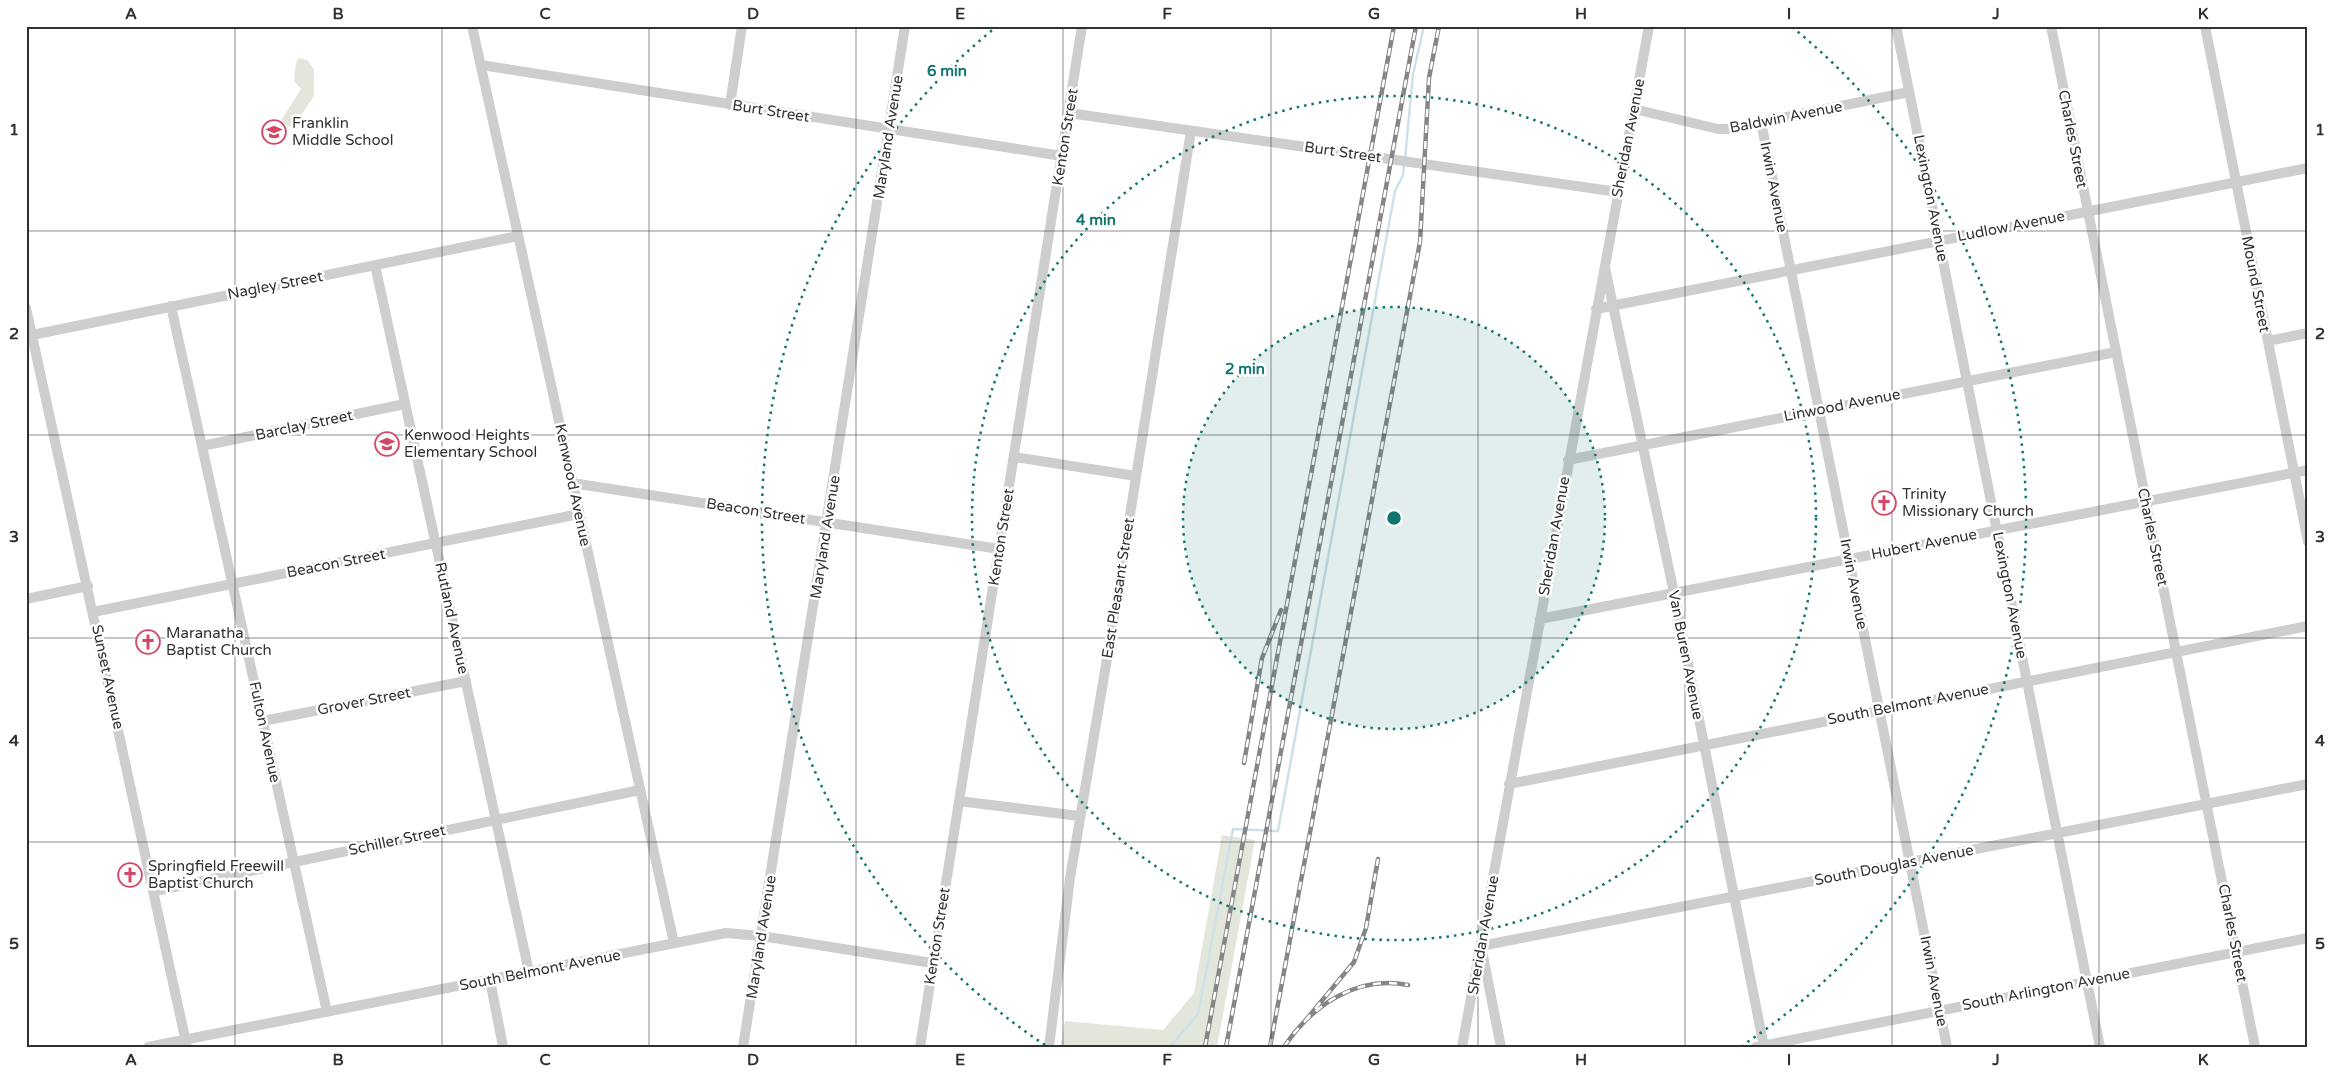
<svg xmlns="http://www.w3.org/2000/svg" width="2334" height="1073" font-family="'Varela Round',sans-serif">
  <rect width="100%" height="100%" fill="#fff"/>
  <path fill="#e3e7db" d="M299,58L307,60L314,69V96L294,126C289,128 283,125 282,119L301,89L294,81L296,63Z
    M1222,835L1255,840L1217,1047H1060L1065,1021L1163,1030L1194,993Z"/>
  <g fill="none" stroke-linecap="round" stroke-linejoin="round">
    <path stroke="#cde1e8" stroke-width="2.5" d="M1405,159L1413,74L1424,26
      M1170,1047L1198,1014L1233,829L1278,831L1395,191L1403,175L1404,165"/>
    <path stroke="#cecece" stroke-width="10" d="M472,26L674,943
      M1896,26L2100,1047
      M2051,26L2255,1047
      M2205,26L2308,542
      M481,65L1062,156
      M730,105L742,26
      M1634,109L1718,129H1729L1909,92
      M1069,113L1618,192
      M1761,122L1947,1047
      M375,265L529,972
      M1605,268L1674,593L1764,1047
      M171,306L327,1012
      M26,308L187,1047
      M1596,309L2308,168
      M32,335L518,236
      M2268,341L2308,333
      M202,446L405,404
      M1014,457L1136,476
      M1568,460L2116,352
      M572,483L999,549
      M26,599L88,586
      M93,612L579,514
      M1540,619L2308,470
      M263,721L466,681
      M1509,784L2308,626
      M959,801L1079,816
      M155,891L640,790
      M490,980L503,1047
      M148,1047L726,933L761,936L932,963
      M743,1047L905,26
      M920,1047L1082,26
      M1049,1047L1070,878L1109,647L1191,131
      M1462,1047L1649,26
      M1501,1047L1481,946L2308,784
      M1756,1047L2308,938"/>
    <g stroke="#868686" stroke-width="4.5">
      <path id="rail" d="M1244,763L1262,658L1281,610
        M1305,1021L1354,962L1366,928L1378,859
        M1205,1047L1394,26
        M1226,1047L1416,26
        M1270,1047L1420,242L1429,78L1439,26
        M1284,1047C1312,1005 1357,975 1408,985"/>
    </g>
    <use href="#rail" stroke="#fff" stroke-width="2.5" stroke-dasharray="8" stroke-linecap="butt"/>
  </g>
  <path fill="none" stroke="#313131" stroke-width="1" stroke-opacity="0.55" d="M235,26V1047M442,26V1047M649,26V1047M856,26V1047M1063,26V1047M1271,26V1047M1478,26V1047M1685,26V1047M1892,26V1047M2099,26V1047M26,231H2308M26,435H2308M26,638H2308M26,842H2308"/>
  <circle cx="1394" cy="518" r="211" fill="#0f766e" fill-opacity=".12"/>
  <g fill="none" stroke="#0f766e" stroke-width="2.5" stroke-dasharray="2.5 5">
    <circle cx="1394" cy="518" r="211"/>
    <circle cx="1394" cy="518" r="422"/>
    <path d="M1045 1045A632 632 0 0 1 996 27M1792 27A632 632 0 0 1 1743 1045"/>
  </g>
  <defs>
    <g id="school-ring" transform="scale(1.25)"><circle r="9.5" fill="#fff" stroke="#d34867" stroke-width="1.5"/><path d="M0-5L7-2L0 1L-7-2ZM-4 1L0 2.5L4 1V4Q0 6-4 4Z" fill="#d34867"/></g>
    <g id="church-ring" transform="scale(1.25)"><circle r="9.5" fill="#fff" stroke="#d34867" stroke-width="1.5"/><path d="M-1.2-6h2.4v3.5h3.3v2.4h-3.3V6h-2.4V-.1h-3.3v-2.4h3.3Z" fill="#d34867"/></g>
  </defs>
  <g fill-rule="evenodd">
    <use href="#school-ring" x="274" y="132"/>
    <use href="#school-ring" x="387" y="444"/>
    <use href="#church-ring" x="1884" y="503"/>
    <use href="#church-ring" x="148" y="642"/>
    <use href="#church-ring" x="130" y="875"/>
  </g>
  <g text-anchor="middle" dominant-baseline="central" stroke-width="5" stroke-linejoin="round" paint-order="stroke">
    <g font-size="15" fill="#313131" stroke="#fff">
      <text transform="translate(771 111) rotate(9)">Burt Street</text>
      <text transform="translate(1786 117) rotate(-11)">Baldwin Avenue</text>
      <text transform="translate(888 137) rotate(-81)">Maryland Avenue</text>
      <text transform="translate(1065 137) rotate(-81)">Kenton Street</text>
      <text transform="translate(1628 138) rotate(-79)">Sheridan Avenue</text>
      <text transform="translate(2073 139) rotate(79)">Charles Street</text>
      <text transform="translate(1343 152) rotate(8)">Burt Street</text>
      <text transform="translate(1774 187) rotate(79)">Irwin Avenue</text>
      <text transform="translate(1931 198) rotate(79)">Lexington Avenue</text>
      <text transform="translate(2011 226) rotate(-11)">Ludlow Avenue</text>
      <text transform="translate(2256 284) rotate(79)">Mound Street</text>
      <text transform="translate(275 285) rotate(-11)">Nagley Street</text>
      <text transform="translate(1842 405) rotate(-11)">Linwood Avenue</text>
      <text transform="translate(304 425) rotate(-12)">Barclay Street</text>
      <text transform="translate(573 485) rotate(78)">Kenwood Avenue</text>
      <text transform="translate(756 511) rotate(9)">Beacon Street</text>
      <text transform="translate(1554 536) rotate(-80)">Sheridan Avenue</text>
      <text transform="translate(825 537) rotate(-81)">Maryland Avenue</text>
      <text transform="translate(1001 537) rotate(-81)">Kenton Street</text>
      <text transform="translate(2153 537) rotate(78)">Charles Street</text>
      <text transform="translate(1924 544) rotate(-11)">Hubert Avenue</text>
      <text transform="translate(336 563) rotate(-11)">Beacon Street</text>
      <text transform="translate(1854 584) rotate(79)">Irwin Avenue</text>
      <text transform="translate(1118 588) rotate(-81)">East Pleasant Street</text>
      <text transform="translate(2010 595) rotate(79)">Lexington Avenue</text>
      <text transform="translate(452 618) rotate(78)">Rutland Avenue</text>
      <text transform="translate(1686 655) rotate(79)">Van Buren Avenue</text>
      <text transform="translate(108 677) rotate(78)">Sunset Avenue</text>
      <text transform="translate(364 701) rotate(-11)">Grover Street</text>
      <text transform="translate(1908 704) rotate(-11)">South Belmont Avenue</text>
      <text transform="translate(265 732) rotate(78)">Fulton Avenue</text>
      <text transform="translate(397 840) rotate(-12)">Schiller Street</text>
      <text transform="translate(1894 865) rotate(-11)">South Douglas Avenue</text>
      <text transform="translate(2233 933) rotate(79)">Charles Street</text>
      <text transform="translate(1483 935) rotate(-80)">Sheridan Avenue</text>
      <text transform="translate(937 936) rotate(-81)">Kenton Street</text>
      <text transform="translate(761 937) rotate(-81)">Maryland Avenue</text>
      <text transform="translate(540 970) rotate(-11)">South Belmont Avenue</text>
      <text transform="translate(1934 981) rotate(79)">Irwin Avenue</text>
      <text transform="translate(2046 989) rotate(-11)">South Arlington Avenue</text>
    </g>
    <g font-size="15" fill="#313131" stroke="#fff" text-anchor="start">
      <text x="292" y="123">Franklin<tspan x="292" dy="17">Middle School</tspan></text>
      <text x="404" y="435">Kenwood Heights<tspan x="404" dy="17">Elementary School</tspan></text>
      <text x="1902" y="494">Trinity<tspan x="1902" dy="17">Missionary Church</tspan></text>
      <text x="166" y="633">Maranatha<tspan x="166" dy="17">Baptist Church</tspan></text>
      <text x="148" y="866">Springfield Freewill<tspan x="148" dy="17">Baptist Church</tspan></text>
    </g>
  </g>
  <circle cx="1394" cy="518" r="8" fill="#0f766e" stroke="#fff" stroke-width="2.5"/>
  <g font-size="15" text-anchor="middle" font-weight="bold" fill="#0f766e" stroke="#fff" stroke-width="5" stroke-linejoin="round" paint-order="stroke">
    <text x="947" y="76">6 min</text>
    <text x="1096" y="225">4 min</text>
    <text x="1245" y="374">2 min</text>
  </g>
  <rect width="2334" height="1073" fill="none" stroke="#ffffff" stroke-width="55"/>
  <rect x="28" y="28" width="2278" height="1018" fill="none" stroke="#313131" stroke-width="2"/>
  <g font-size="16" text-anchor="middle" font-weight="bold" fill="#313131">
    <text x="131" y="19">A</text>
    <text x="338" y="19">B</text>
    <text x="545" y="19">C</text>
    <text x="753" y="19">D</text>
    <text x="960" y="19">E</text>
    <text x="1167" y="19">F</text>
    <text x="1374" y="19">G</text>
    <text x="1581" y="19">H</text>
    <text x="1789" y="19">I</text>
    <text x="1996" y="19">J</text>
    <text x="2203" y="19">K</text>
    <text x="14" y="135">1</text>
    <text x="2320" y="135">1</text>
    <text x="14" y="339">2</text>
    <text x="2320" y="339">2</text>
    <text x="14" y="542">3</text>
    <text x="2320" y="542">3</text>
    <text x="14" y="746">4</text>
    <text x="2320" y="746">4</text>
    <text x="14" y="949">5</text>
    <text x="2320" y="949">5</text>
    <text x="131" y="1065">A</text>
    <text x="338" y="1065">B</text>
    <text x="545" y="1065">C</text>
    <text x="753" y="1065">D</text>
    <text x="960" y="1065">E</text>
    <text x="1167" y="1065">F</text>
    <text x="1374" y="1065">G</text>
    <text x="1581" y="1065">H</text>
    <text x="1789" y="1065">I</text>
    <text x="1996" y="1065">J</text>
    <text x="2203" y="1065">K</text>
  </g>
</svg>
